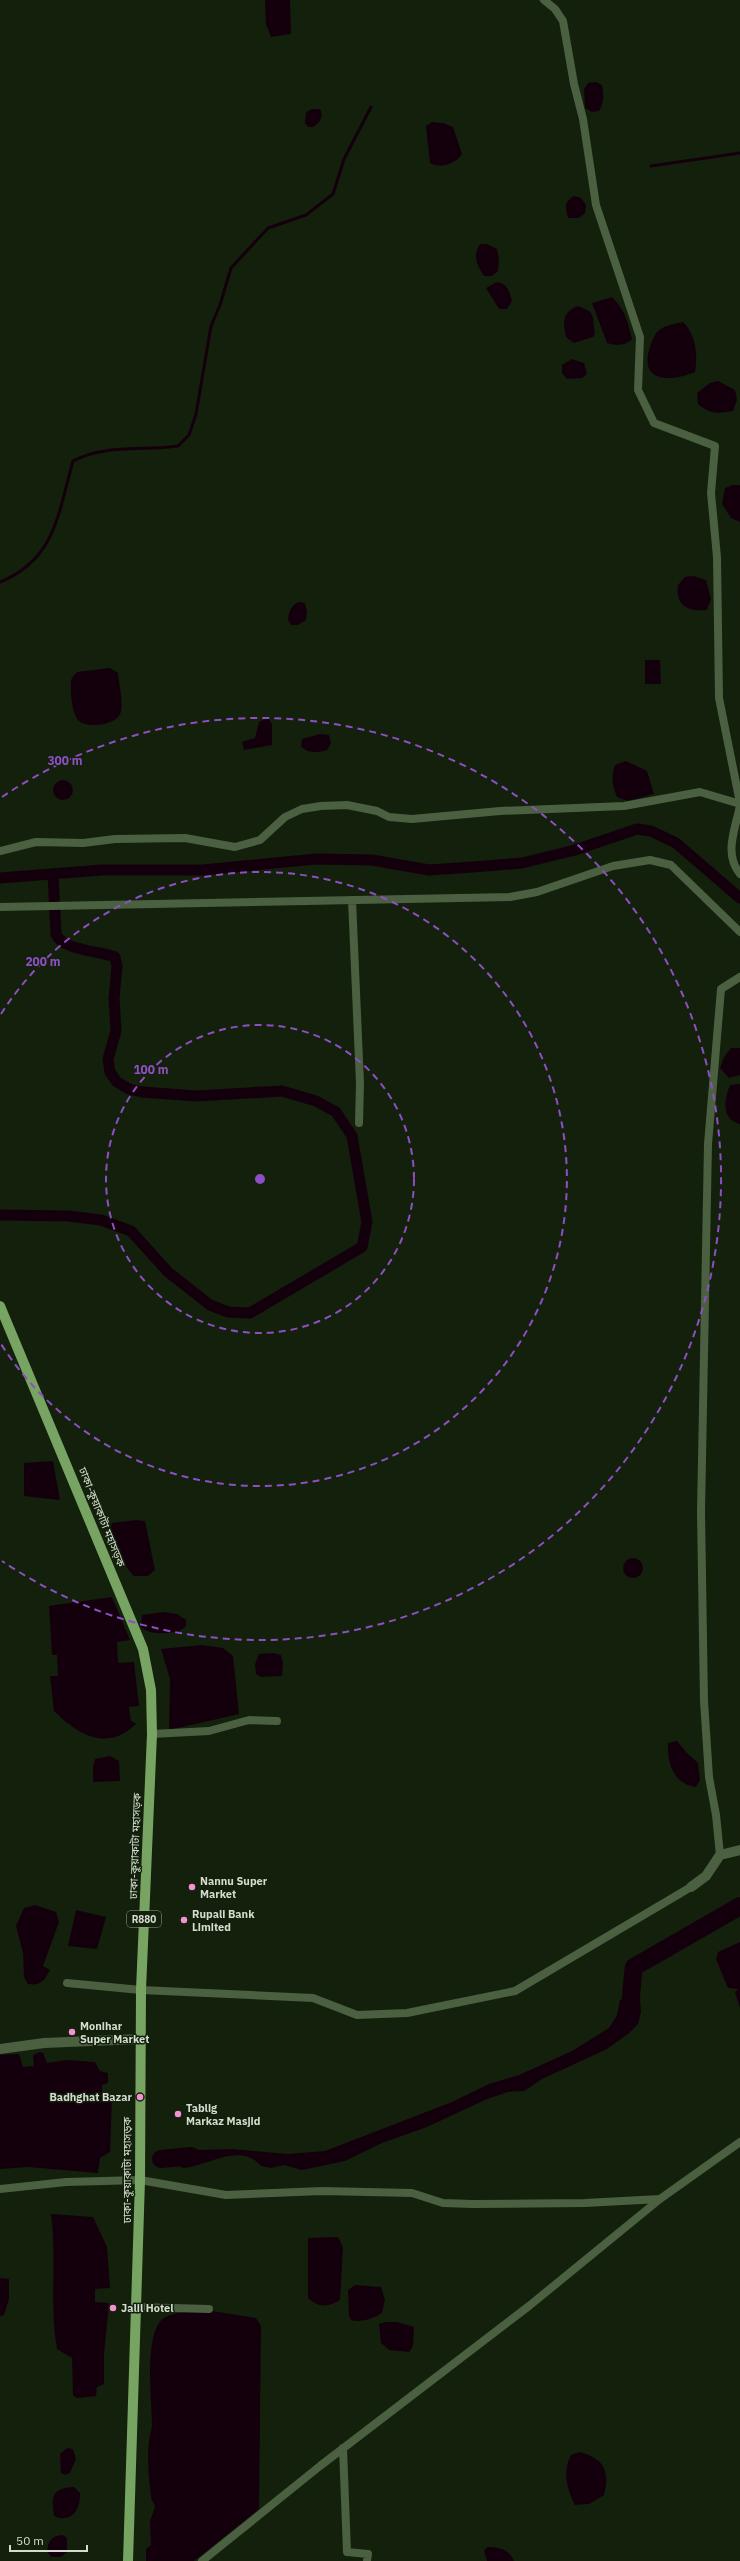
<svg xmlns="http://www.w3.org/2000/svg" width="740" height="2561" font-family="'IBM Plex Sans','Noto Sans Bengali',sans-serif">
  <rect width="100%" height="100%" fill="#13200c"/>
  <path fill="#14000d" d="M265,0H290L291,34L271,37L266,24Z
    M596,82L602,85C604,93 604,104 599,111L592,112L585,108L584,89L588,83Z
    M312,109H320C324,117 320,123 313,127H308L305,123L306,112Z
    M432,122L443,123L453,127L462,154C456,164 440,169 430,163L426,126Z
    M574,196L581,198L586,205L585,213L579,218H568C565,207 564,202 574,196Z
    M480,244H487L497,249L499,259L498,271L492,276H484C477,265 472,256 480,244Z
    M497,282C508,284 509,291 512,301L507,309H499L486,288Z
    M612,297C625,310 628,322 632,339C625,346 617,346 607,343L592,303Z
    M577,306C597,312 592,316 595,334L593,337L574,343L566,337C563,322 562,313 577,306Z
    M683,322C696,335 698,354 695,372C677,380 643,385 648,355C649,349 653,337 657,332C664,325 674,324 683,322Z
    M572,359L584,363L587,374L582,378L567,379L562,373V365Z
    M718,381L735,390L737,400L733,411C719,414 709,414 698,404L697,393L710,383Z
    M733,485H740V522L731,518L722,504L725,488Z
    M694,576L706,580L711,599L707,610C689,612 675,606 678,585L685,577Z
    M299,602L305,603L307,612L306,620L298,625H291L288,620C289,611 291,605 299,602Z
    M645,660H660L661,684H645Z
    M110,668L118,673C119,685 123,699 121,711C119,725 88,729 79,721C72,715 70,691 71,682C71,678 74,675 77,672Z
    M268,718L272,724V745L244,750L242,742L255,738L259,722Z
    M320,734L329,735L331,743L327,750C317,753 308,754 301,746L302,739Z
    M626,761L647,771L654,794L628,801L617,797C612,785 611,777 615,765Z
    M53 790a10 10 0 1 1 20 0a10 10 0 1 1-20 0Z
    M731,1048H740V1075L729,1078L720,1068L724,1057Z
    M740,1084V1124C721,1120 724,1099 730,1085Z
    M53,1461L60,1500L24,1496V1463Z
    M136,1520L145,1521L155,1570L148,1576H134C123,1565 107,1539 112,1523Z
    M623 1568a10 10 0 1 1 20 0a10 10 0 1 1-20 0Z
    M112,1597L130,1640L117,1642L118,1663L134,1662L139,1706L129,1707L131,1721L136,1724C107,1752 78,1735 54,1711L50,1676H58L57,1655H52L49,1606Z
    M163,1612L177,1614L186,1620V1626C179,1635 149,1636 141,1627L142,1615Z
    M202,1645L223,1648L233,1656L239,1714L169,1730L170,1679L161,1649Z
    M273,1653L281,1655L283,1663L282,1676L261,1677L256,1674L255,1664L259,1654Z
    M677,1741L686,1752L698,1763L700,1780L696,1787C673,1784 667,1763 668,1743Z
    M110,1756L119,1761L120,1781L93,1782V1767L95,1759Z
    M35,1905L56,1912L59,1922L43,1966L50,1970C44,1981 41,1986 28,1984L24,1977L23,1953L16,1926L24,1908Z
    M76,1910L106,1917L97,1949L68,1946Z
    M740,1942V2008L735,1992L738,1989L728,1988L716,1959L718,1952Z
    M640,1997L641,2012L638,2024L628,2034L607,2049L542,2079L524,2091L508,2092L487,2099L427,2127L382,2143L345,2161L302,2170L284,2165L271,2168L261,2166C241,2142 209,2165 184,2168L178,2166L173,2161L166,2160V2156H173L182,2150H196L232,2149L288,2154L325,2151L452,2102L489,2084L519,2075L572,2051L609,2028L617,2015L620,2000Z
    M40,2052L43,2053L47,2063L66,2060L95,2062L100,2071L108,2073V2083L102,2085V2095L112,2098L110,2152L100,2158L98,2173L28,2167L0,2169V2055L19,2054L23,2067L34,2066L33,2055Z
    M51,2214L93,2217L107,2247L110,2288L95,2289V2302L109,2303L104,2354V2384L97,2387L96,2396L77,2398L73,2395L72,2358L57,2349C49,2305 57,2259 51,2214Z
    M338,2237L343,2247L340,2300C329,2307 318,2308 308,2298V2238Z
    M0,2278L9,2279V2299L4,2315L0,2316Z
    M355,2285L381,2287L385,2300L382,2313C375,2318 360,2323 351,2320L349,2316L348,2290Z
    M212,2311L256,2318L261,2326L259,2509L194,2561H146V2549L151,2545L150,2521L155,2507C154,2502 151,2500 151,2496C148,2473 146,2447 152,2426C152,2404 143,2331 164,2318C177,2310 197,2312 212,2311Z
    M386,2322H397L414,2327L413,2346L409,2352L389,2350L381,2343L379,2324Z
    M67,2448L73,2449L76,2459L70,2473L65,2475L61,2473L60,2454Z
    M580,2452C604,2459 610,2470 604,2495L589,2504L575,2505C567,2489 562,2472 571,2455Z
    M74,2487L80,2493C81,2510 71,2524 54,2516C51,2496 52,2488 74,2487Z
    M63,2535L67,2538V2552L61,2557H51L47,2551C49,2540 51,2536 63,2535Z
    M487,2547C499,2547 509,2549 514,2561H487L484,2551Z"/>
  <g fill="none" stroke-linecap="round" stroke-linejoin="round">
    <path stroke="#14000d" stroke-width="3" d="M651,166L740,153
      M0,582C56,559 58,513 73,461C104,444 143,451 178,446L189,435L196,414L211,326L220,305L231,268L268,228L306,215L333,194L344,159L371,107"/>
    <path stroke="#14000d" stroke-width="11" d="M0,878L102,870H203L316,859L372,860L429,870L472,867L522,863L575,850L637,829L651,831L676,843L740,898
      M0,1215L68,1216L101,1220L131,1231L168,1272L210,1305L228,1312L250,1313L362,1247L367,1222L352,1136L336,1112L316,1101L282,1091L196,1096L142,1092L129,1089L117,1082L110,1072L108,1059L116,1031L114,999L117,966L115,957C98,951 62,950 56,934L53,874"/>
    <path stroke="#14000d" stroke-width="18" d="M626,2023C632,2006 631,1986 634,1967L740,1906
      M161,2159L191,2156"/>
    <path stroke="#4a6040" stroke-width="8" d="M544,0L555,9L563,21L574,84L583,119L596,205L640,337L638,390L654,423L715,446L711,493L717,557L719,698L740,803
      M740,805C736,828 723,853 740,874
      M0,851L36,842L83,843L115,839L185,838L235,847L260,840L285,817L302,809L321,806L347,805L377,811L389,817L412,819L500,811L624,806L700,792L740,804
      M352,900L360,1083L359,1123
      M0,907L510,897L537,892L613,866L650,860L671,865L740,932
      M152,1734L209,1731L249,1720L277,1721
      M720,1855L716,1815L709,1777L704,1701L701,1512L708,1144L721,989L740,977
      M67,1983L141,1990L313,1998L357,2015L407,2013L515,1991L691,1887
      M0,2189L66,2182L140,2180L226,2195L322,2191L412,2193L443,2203L472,2204L585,2203L660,2199
      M137,2307L209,2309
      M343,2448L347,2552L368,2554L367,2561
      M202,2561L320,2466L529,2306L660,2199L740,2142"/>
    <path stroke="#4a6040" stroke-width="10" d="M691,1887L706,1876L720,1855L740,1850
      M0,2049L44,2043L140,2039"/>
    <path stroke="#77a462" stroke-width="10" d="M0,1306L143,1649L151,1690L152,1734L141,1990L140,2180L128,2561"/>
  </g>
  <g fill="none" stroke="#8d4fc2" stroke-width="2" stroke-dasharray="7 5">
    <circle cx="260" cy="1179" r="154"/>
    <path d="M1 1014A307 307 0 1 1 1 1344"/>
    <path d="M2 797A461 461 0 1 1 2 1561"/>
  </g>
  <g fill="#f491d4" stroke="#13200c" stroke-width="1.5">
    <circle cx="192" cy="1887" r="4"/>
    <circle cx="184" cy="1920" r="4"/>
    <circle cx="72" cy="2032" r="4"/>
    <circle cx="140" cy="2097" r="4"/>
    <circle cx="178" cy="2114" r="4"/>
    <circle cx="113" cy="2308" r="4"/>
  </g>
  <g text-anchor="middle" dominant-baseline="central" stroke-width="3" stroke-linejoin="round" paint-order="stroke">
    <rect fill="#13200c" stroke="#99a494" stroke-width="1" x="127" y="1911" width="34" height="16" rx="3"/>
    <g font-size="10" font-weight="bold" fill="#d3dccf">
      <text x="144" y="1919">R880</text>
    </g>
    <g font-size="11" fill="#d3dccf" stroke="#13200c">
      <text transform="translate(102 1517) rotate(68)">ঢাকা-কুয়াকাটা মহাসড়ক</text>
      <text transform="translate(135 1846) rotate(-88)">ঢাকা-কুয়াকাটা মহাসড়ক</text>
      <text transform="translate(127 2170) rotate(-90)">ঢাকা-কুয়াকাটা মহাসড়ক</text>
    </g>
    <g font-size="11" font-weight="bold" fill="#d3dccf" stroke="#13200c" text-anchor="start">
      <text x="200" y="1881">Nannu Super<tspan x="200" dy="13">Market</tspan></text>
      <text x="192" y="1914">Rupali Bank<tspan x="192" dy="13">Limited</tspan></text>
      <text x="80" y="2026">Monihar<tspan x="80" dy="13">Super Market</tspan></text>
      <text x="132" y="2097" text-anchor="end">Badhghat Bazar</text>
      <text x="186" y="2108">Tablig<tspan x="186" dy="13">Markaz Masjid</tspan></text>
      <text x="121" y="2308">Jalil Hotel</text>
    </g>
  </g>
  <circle cx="260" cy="1179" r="6" fill="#8d4fc2" stroke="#13200c" stroke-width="2"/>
  <g font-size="12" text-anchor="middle" font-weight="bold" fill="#8d4fc2" stroke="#13200c" stroke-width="3" stroke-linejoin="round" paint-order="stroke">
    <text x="65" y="765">300 m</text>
    <text x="43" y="966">200 m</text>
    <text x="151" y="1074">100 m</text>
  </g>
  <path d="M10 2545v6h77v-6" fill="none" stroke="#d3dccf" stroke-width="2"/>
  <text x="16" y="2545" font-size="12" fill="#d3dccf" stroke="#13200c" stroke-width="3" paint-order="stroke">50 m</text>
</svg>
